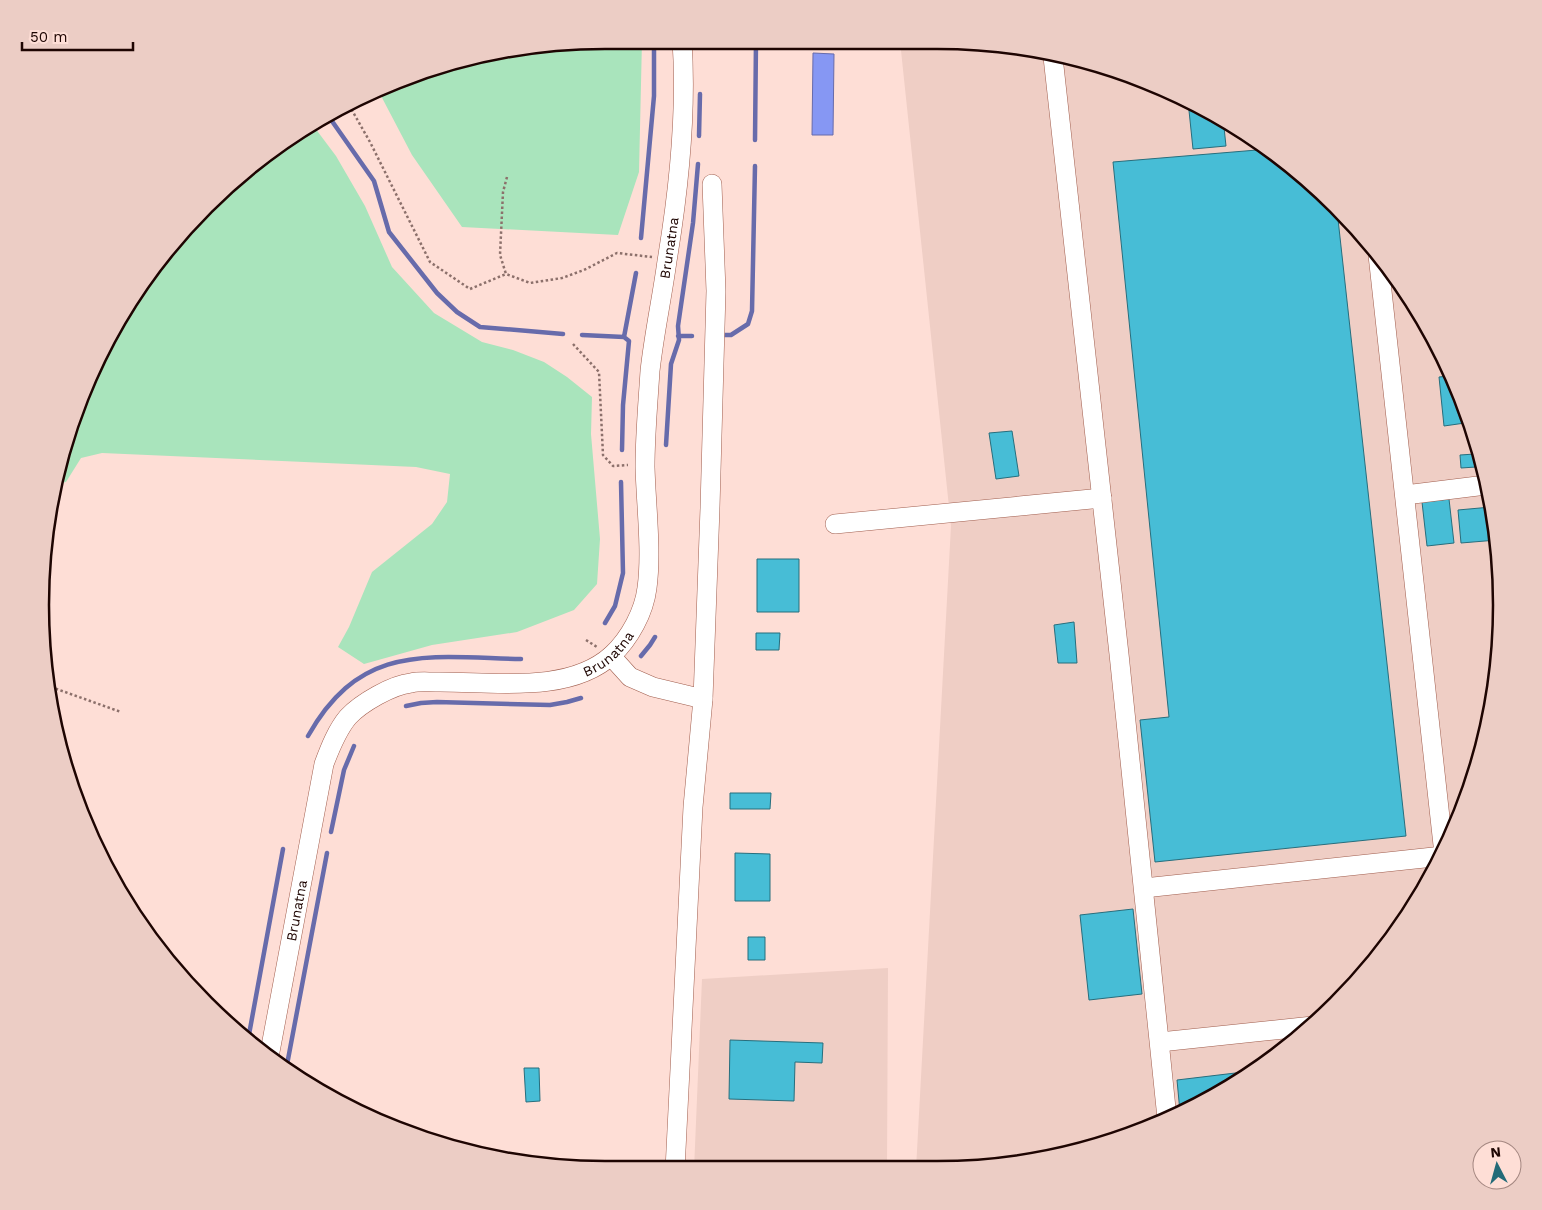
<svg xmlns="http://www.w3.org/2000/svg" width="1542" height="1210" font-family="'Work Sans',sans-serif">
  <rect width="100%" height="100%" fill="#feded6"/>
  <path fill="#efcec5" d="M900,41H974L1119,70L1219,116L1281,157L1362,232L1426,322L1472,423L1497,531L1501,642L1483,751L1444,855L1385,949L1310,1030L1220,1094L1118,1140L974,1169H916L951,526Z
    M888,968L887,1169L694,1170L702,979Z"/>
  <path fill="#a9e4bc" d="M605,40H642L639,172L618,235L462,227L412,155L379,92L458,59Z
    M312,124L336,156L365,206L392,267L434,313L482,342L513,350L544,362L567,377L592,397L591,434L600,539L597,584L574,610L517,632L432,645L364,664L338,647L349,627L372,572L432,524L447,502L450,474L416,467L102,453L81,458L66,482L56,484L59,459L116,323L205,206Z"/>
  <path fill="#8697f3" stroke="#676bab" d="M813,53L834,54L833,135H812Z"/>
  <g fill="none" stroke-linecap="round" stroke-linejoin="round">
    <path stroke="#676bab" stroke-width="4.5" d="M327,114L374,181L389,232L437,293L457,312L480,327L563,334
      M699,136L700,94
      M755,140L756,40
      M641,238L654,96V40
      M582,335L624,337L629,341L623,405L622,450
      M720,335H731L748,324L752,311L755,166
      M678,336H692
      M624,337L636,273
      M666,445L671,364L679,340L678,326L693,223L698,164
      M605,623L615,606L623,573L621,482
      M641,656L650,645L655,637
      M406,706L421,703L437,702L550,705L567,702L581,698
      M308,736C361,642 428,657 521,659
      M331,832L344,770L354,746
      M248,1040L283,849
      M286,1070L327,853"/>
  </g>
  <path fill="#47bdd6" stroke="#276e7d" d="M1188,101L1223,118L1226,146L1193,149Z
    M1269,149L1281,157L1337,210L1406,836L1155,862L1140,720L1169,717L1113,162Z
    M1450,376L1472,422L1444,426L1439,377Z
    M1012,431L1019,476L996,479L989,433Z
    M1475,454L1476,467L1461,468L1460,455Z
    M1449,499L1454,543L1427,546L1422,502Z
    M1491,507L1497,531V540L1461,543L1458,510Z
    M757,559H799V612H757Z
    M1074,622L1077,663H1058L1054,625Z
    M756,633H780L779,650H756Z
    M730,793H771L770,809H730Z
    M735,853L770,854V901H735Z
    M1133,909L1142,994L1089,1000L1080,915Z
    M748,937H765V960H748Z
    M730,1040L823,1043L822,1063L795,1062L794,1101L729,1099Z
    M524,1068H539L540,1101L526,1102Z
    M1252,1071L1220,1094L1180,1112L1177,1080Z"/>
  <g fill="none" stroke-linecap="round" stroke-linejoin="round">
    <g stroke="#a05d4d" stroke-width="20">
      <g id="minor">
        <path d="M1053,57L1119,654L1167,1118"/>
        <path d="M1378,255L1444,854"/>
        <path d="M1405,495L1486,485"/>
        <path d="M835,524L1102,498"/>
        <path d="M611,656L630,677L653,687L703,699"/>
        <path d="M1144,888L1443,856"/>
        <path d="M1160,1042L1313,1026"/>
        <path id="s1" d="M269,1057L324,764C330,748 337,730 348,717C361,703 392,685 411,683C419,681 427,682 435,682C490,681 568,695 612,655C630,638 644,612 647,588C652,551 646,505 645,467C645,435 648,403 650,371C654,334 662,298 667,261C679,189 687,114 682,40"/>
        <path d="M675,1170L693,807L703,699L710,508L716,291L712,184"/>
      </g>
    </g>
    <path stroke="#8c706b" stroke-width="2.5" stroke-dasharray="2.5 2.5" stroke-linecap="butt" d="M349,105L370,142L430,262L470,289L506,274
      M507,177L503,192L500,255L506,274L530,283L562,278L584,270L617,253L652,257
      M573,344L599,372L603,455L613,466L628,465
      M586,640L597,647
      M51,687L121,712"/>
    <use href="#minor" stroke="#fff" stroke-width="19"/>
  </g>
  <g text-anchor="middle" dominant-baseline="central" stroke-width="5" stroke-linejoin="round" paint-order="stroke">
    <g font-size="14" fill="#1e0502" stroke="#feded6">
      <text stroke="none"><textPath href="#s1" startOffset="1050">Brunatna</textPath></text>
      <text stroke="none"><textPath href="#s1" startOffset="629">Brunatna</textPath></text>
      <text stroke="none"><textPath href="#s1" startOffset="149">Brunatna</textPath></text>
    </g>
  </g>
  <path d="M0 0H1542V1210H0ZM605 49H937A556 556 0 0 1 1493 605V605A556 556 0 0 1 937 1161H605A556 556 0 0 1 49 605V605A556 556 0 0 1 605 49Z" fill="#eccdc5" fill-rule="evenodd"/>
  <path fill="none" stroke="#1e0502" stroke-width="2.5" d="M605 49H937A556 556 0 0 1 1493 605V605A556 556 0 0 1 937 1161H605A556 556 0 0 1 49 605V605A556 556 0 0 1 605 49Z"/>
  <g transform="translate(1497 1165) rotate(354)"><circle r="24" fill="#feded6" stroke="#a48781"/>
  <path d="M0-4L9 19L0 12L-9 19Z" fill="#236a78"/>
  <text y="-8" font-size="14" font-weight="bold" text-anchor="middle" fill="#1e0502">N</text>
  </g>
  <path d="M22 42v8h111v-8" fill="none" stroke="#1e0502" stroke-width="2.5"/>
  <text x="30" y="42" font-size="15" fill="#1e0502" stroke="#feded6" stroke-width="4" paint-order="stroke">50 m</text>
</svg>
